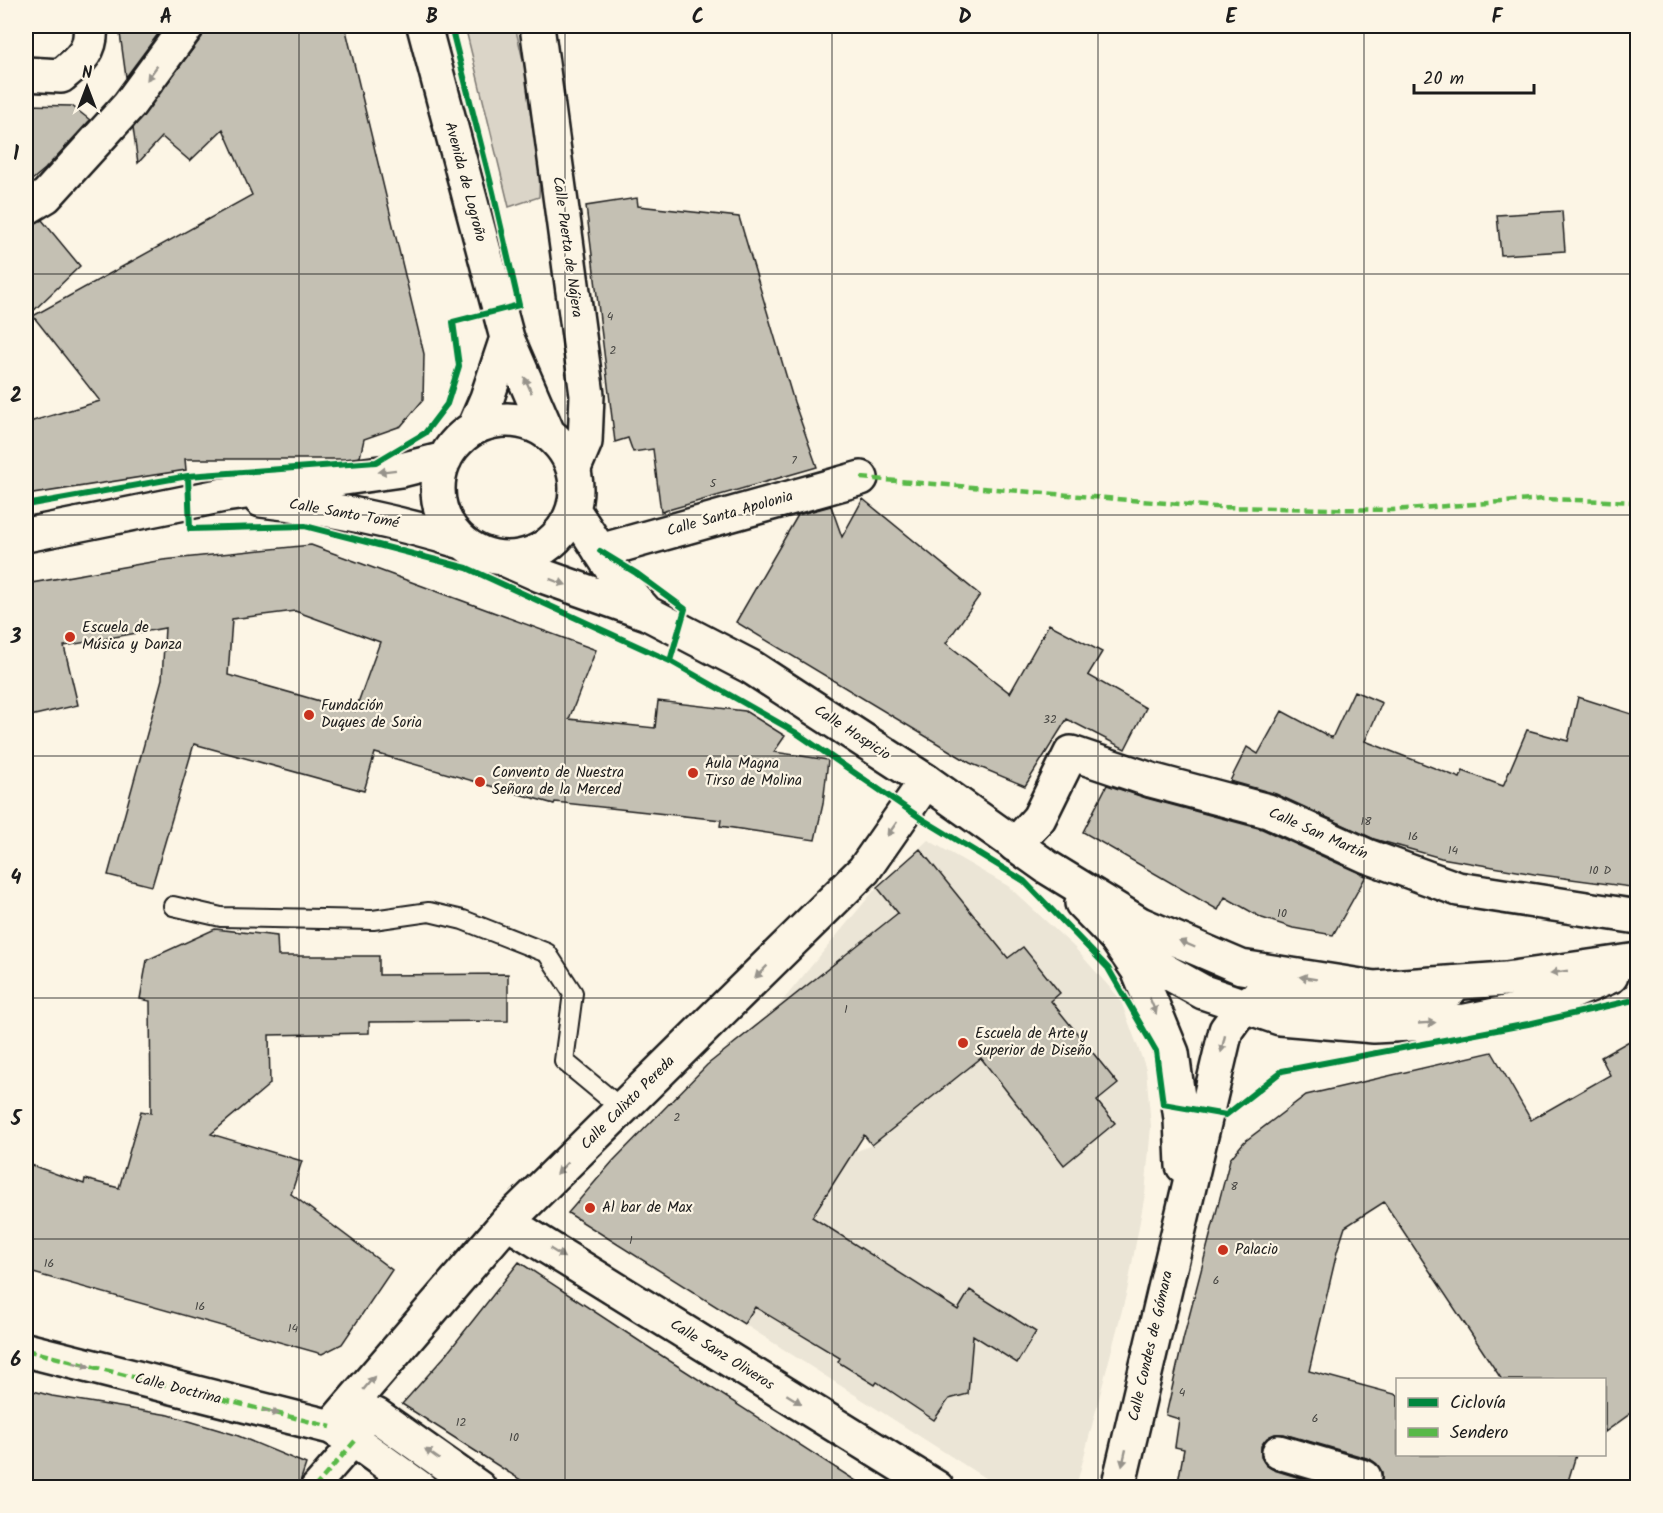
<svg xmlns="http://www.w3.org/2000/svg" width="1663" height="1513" font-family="Kalam,sans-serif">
  <rect width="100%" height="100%" fill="#fcf5e5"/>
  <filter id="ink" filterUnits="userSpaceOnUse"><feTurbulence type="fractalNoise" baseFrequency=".0167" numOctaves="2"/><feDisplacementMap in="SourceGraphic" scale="12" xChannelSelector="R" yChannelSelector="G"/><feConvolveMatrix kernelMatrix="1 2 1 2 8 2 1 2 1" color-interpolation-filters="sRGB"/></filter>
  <g filter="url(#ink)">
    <path fill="#ebe5d6" d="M928,840L1008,886L1074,947L1120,999L1146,1069L1151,1126L1145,1194L1127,1291L1076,1487H999L744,1324L852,1153L872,1145L769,1017L877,887Z"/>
    <path fill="#dbd5c8" stroke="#7c7872" stroke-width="1.5" d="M465,26H515L541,137L539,197L509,207Z"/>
    <path fill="#c4c0b3" stroke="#1c1c1c" stroke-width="1.5" fill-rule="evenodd" d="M119,26H164L126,77Z
      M205,26H345L424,354L423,400L401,426L364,439L360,457L345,459H185L186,470L26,495V423L100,401L33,316L252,195L223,129L190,161L162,137L138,163L133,128L202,37Z
      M26,105L72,106L90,120L45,169L26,185Z
      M637,198L638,206L739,217L794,402L817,467L661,512L653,449L633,452L628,438L615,442L586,206Z
      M1562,211L1565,251L1501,255L1497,215Z
      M42,220L80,266L26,318V227Z
      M863,499L980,595L946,643L1010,693L1049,624L1102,652L1088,675L1146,708L1125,749L1067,719L1025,786L970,763L736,622L798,515L831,506L842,537Z
      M311,545L596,650L569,719L655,728L658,701L745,711L785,736L774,752L828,760L823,804L815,840L720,826L721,820L555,802L554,804L375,753L364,791L194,744L152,886L108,875L162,679L165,628L64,646L78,705L26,717V584L163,560ZM295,611L380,642L355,711L228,675L232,619Z
      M1354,691L1382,703L1365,741L1460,778L1463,771L1503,786L1527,730L1568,741L1578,697L1638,716V888L1534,874L1441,858L1374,839L1276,794L1230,781L1247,747L1258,754L1282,711L1332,738Z
      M1107,785L1146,798L1262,829L1366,876L1333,935L1293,928L1262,918L1225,897L1218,910L1083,832Z
      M920,849L1008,958L1023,947L1060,993L1051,1001L1118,1084L1097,1101L1115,1123L1064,1165L981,1058L872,1145L864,1135L812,1217L958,1310L970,1290L1036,1332L1017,1363L973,1335L968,1394L949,1399L934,1420L877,1382L875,1385L838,1362L840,1358L755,1307L744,1324L568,1213L613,1161L707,1065L898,913L877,887Z
      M215,929L277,936L278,956H379V975L508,974V1021L369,1022V1033L269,1035L270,1084L211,1134L302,1161L291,1194L392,1270L342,1344L322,1354L26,1271V1163L84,1184L85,1179L119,1188L141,1111L151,1113L150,1001L140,999L147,960Z
      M1638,1036V1408L1605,1432V1380H1502L1384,1202L1345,1227L1337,1252L1309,1371L1398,1395V1455H1576L1566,1488H1379L1382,1482V1472L1377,1464L1370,1459L1284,1434H1275L1267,1438L1261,1446V1457L1266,1465L1274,1470L1333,1488H1177L1184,1449L1175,1447L1179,1419L1166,1415L1183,1340L1230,1159L1244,1142L1306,1095L1492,1052L1531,1120L1610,1075L1601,1057Z
      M519,1262L656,1352L867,1488H533L402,1404L445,1356Z
      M26,1389L52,1396L169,1415L236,1435L306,1464L298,1488H26Z"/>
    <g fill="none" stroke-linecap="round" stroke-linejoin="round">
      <g stroke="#1c1c1c" stroke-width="22">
        <path id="service" d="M173,906L221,917L373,920L429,912L463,920L547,953L573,993L564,1061L622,1109"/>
      </g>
      <g stroke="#1c1c1c" stroke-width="32">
        <path id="pedestrian" d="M314,1488L355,1441"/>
      </g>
      <g stroke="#1c1c1c" stroke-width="38">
        <path id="minor" d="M537,26L587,395L585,442L574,468
          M26,74L61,76C79,61 93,51 90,26
          M26,208L46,196L129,105L187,26
          M600,551L861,478
          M1015,845L1039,818L1071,753L1151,780L1268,811L1367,856L1458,889L1638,917
          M1116,938L1138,970L1172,1053L1181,1119L1183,1166
          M507,1222L937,1488
          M26,1350L331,1427L355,1441L420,1488
          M331,1427L507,1222L864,870L926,781
          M331,1427L376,1415L479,1488
          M1279,1452L1364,1477
          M1118,1488L1226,1030C1237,1015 1246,999 1265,995C1280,998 1296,998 1311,1000C1360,1006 1404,1008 1450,990"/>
      </g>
      <g stroke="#1c1c1c" stroke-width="38">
        <path id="primary" d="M424,26L507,338L548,433
          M438 489a69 69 0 1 1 138 0a69 69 0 1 1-138 0Z
          M474,428L487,398L507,338
          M261,500C330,508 395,521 462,542
          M574,511L622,585L646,612
          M26,535L224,495L401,470L445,459
          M504,559L540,575L647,613L751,667L926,781L1047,867L1140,924L1241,967L1374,988L1506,979L1638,960
          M1082,903L1129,951L1203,992L1280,1018L1374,1026L1466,1021L1525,1009L1558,998L1611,976"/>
      </g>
      <use href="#service" stroke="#fcf5e5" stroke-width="18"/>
      <use href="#pedestrian" stroke="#fcf5e5" stroke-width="27"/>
      <use href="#minor" stroke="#fcf5e5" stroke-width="33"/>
      <use href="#primary" stroke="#fcf5e5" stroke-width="33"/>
      <path stroke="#58b947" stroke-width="4.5" stroke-dasharray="9 4.5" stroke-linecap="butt" d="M861,478L1215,507L1392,510L1544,499L1638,502
        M26,1350L331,1427
        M314,1488L355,1441"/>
      <g stroke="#fcf5e5" stroke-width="10">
        <path id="cycleway" d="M188,476L190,529L305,526L467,568L670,661L685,609L636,573L600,551
          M26,505L188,476L376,462L425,433L447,404L459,366L453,322L519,305L493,192L451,26
          M670,661L795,732L922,819L1024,881L1108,968L1156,1051L1163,1104L1226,1115L1282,1071L1528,1024L1638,999"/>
      </g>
      <use href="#cycleway" stroke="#00873e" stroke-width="6"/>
    </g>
    <defs><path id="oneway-solid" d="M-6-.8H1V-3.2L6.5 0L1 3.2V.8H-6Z" transform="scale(1.5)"/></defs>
    <g fill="#97938b">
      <use href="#oneway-solid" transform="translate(152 73) rotate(126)"/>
      <use href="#oneway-solid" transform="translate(528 385) rotate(-114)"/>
      <use href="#oneway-solid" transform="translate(387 471) rotate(173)"/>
      <use href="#oneway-solid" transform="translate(558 582) rotate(20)"/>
      <use href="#oneway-solid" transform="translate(892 829) rotate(125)"/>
      <use href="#oneway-solid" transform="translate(1187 944) rotate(-157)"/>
      <use href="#oneway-solid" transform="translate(761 972) rotate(135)"/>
      <use href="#oneway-solid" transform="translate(1559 972) rotate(172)"/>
      <use href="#oneway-solid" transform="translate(1308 978) rotate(-171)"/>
      <use href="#oneway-solid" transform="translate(1153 1006) rotate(67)"/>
      <use href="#oneway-solid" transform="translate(1427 1023) rotate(-3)"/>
      <use href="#oneway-solid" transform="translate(1223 1044) rotate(103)"/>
      <use href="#oneway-solid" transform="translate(562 1168) rotate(135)"/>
      <use href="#oneway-solid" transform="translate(557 1253) rotate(32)"/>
      <use href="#oneway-solid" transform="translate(82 1365) rotate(14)"/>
      <use href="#oneway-solid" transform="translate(369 1383) rotate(-50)"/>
      <use href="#oneway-solid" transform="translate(794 1399) rotate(32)"/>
      <use href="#oneway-solid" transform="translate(271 1412) rotate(14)"/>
      <use href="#oneway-solid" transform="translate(432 1454) rotate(-145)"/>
      <use href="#oneway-solid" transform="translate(1124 1458) rotate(103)"/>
    </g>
  </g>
  <path fill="none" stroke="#1c1c1c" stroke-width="1.5" stroke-opacity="0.55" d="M299,26V1488M565,26V1488M832,26V1488M1098,26V1488M1364,26V1488M26,274H1638M26,515H1638M26,756H1638M26,998H1638M26,1239H1638"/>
  <g fill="#c8321e" stroke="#fcf5e5" stroke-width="2">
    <circle cx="70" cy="637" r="6"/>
    <circle cx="309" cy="715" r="6"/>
    <circle cx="693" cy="773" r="6"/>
    <circle cx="480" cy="782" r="6"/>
    <circle cx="963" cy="1043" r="6"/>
    <circle cx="590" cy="1208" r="6"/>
    <circle cx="1223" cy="1250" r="6"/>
  </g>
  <g text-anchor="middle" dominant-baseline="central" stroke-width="4.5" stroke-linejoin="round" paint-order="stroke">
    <g font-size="12" fill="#464542">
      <text x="610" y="316">4</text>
      <text x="613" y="350">2</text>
      <text x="794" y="460">7</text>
      <text x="713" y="483">5</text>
      <text x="1050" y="719">32</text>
      <text x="1366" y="821">18</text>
      <text x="1413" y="836">16</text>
      <text x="1453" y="850">14</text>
      <text x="1600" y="870">10 D</text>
      <text x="1282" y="913">10</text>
      <text x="846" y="1009">1</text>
      <text x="677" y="1117">2</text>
      <text x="1234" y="1186">8</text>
      <text x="631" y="1240">1</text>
      <text x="49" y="1263">16</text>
      <text x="1216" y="1280">6</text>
      <text x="200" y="1306">16</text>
      <text x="293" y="1328">14</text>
      <text x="1182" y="1392">4</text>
      <text x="1315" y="1418">6</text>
      <text x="461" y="1422">12</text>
      <text x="514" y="1437">10</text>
    </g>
    <g font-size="15" fill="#1c1c1c" stroke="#fcf5e5">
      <text transform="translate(465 182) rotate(75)">Avenida de Logroño</text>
      <text transform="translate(567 247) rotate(82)">Calle Puerta de Nájera</text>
      <text transform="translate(344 514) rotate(10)">Calle Santo Tomé</text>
      <text transform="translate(730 514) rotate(-16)">Calle Santa Apolonia</text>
      <text transform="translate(852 733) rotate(33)">Calle Hospicio</text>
      <text transform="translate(1318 834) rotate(24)">Calle San Martín</text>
      <text transform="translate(628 1103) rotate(-45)">Calle Calixto Pereda</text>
      <text transform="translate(1151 1346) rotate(-77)">Calle Condes de Gómara</text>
      <text transform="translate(722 1355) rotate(32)">Calle Sanz Oliveros</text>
      <text transform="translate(178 1389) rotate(14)">Calle Doctrina</text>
    </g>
    <g font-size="15" fill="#1c1c1c" stroke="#fcf5e5" text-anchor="start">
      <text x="82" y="628">Escuela de<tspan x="82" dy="17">Música y Danza</tspan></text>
      <text x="321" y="706">Fundación<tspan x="321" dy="17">Duques de Soria</tspan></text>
      <text x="705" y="764">Aula Magna<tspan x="705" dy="17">Tirso de Molina</tspan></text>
      <text x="492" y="773">Convento de Nuestra<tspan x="492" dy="17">Señora de la Merced</tspan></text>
      <text x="975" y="1034">Escuela de Arte y<tspan x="975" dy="17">Superior de Diseño</tspan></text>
      <text x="602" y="1208">Al bar de Max</text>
      <text x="1235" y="1250">Palacio</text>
    </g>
  </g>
  <rect width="1663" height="1513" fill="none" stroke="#fcf5e5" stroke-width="66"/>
  <rect x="1396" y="1378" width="210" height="78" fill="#fcf5e5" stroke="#a29e95" stroke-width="1.5"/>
  <rect x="1408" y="1398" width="30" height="9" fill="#00873e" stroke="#a29e95" stroke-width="1.5"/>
  <text x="1450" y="1408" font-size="18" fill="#1c1c1c">Ciclovía</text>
  <rect x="1408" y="1428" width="30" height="9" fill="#58b947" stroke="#a29e95" stroke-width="1.5"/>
  <text x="1450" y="1438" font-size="18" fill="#1c1c1c">Sendero</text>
  <g transform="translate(87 87)" stroke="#fcf5e5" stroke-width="4.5" paint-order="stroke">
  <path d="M0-4.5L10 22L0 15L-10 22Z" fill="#1c1c1c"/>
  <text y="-9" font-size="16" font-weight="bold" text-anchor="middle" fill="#1c1c1c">N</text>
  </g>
  <path d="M1414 84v9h120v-9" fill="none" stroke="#1c1c1c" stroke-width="3"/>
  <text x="1423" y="84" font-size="18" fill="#1c1c1c" stroke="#fcf5e5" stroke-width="4.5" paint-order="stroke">20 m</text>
  <rect x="33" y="33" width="1597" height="1447" fill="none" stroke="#1c1c1c" stroke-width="2"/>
  <g font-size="20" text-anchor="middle" font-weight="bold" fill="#1c1c1c">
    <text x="166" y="23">A</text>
    <text x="432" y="23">B</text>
    <text x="698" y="23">C</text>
    <text x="965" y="23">D</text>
    <text x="1231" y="23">E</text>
    <text x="1497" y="23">F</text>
    <text x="16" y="160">1</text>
    <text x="16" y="402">2</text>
    <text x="16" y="643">3</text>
    <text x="16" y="884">4</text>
    <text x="16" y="1125">5</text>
    <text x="16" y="1366">6</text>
  </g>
</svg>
